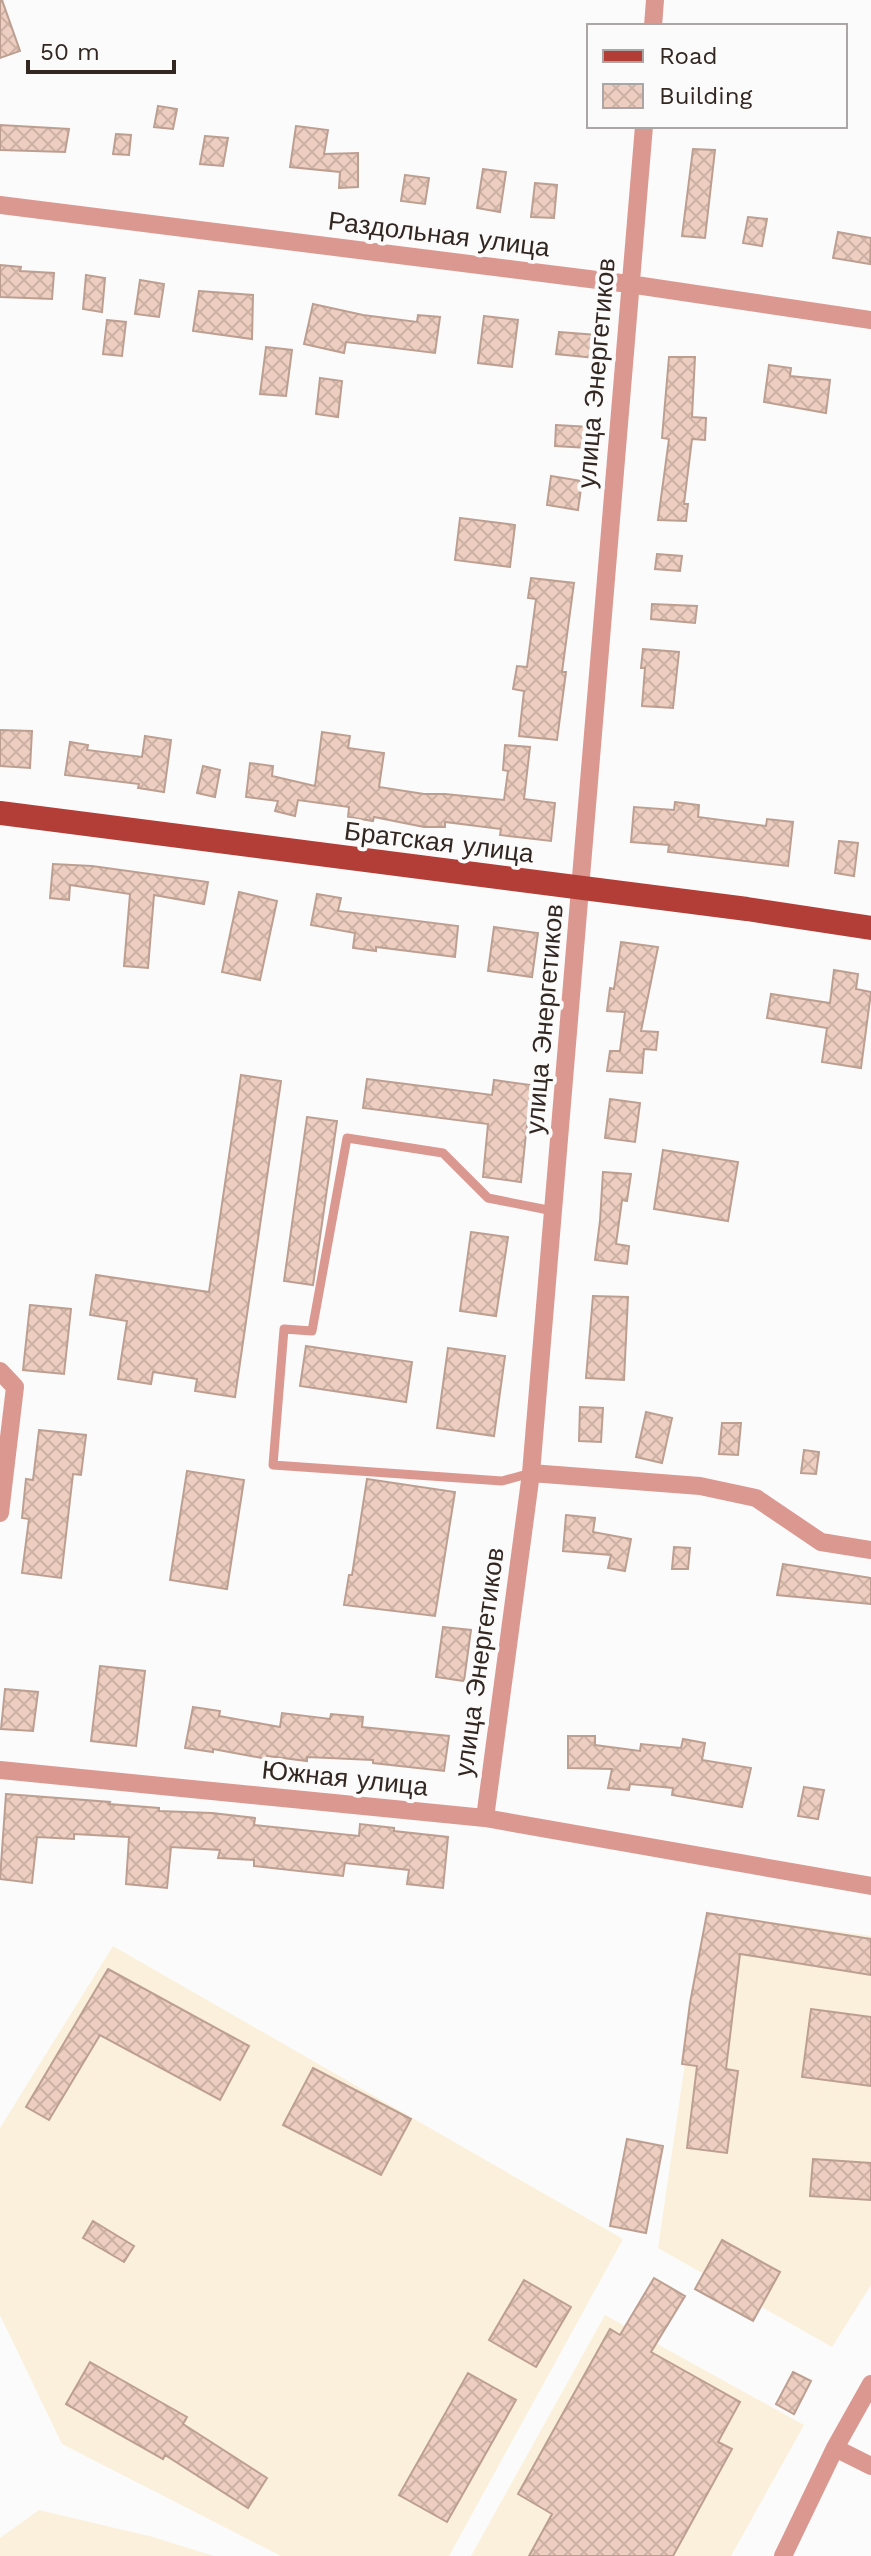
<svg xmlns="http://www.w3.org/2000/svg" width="871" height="2556" font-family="'Work Sans',sans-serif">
  <defs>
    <pattern id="building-cross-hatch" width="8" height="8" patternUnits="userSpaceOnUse" patternTransform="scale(2)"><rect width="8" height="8" fill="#edcec0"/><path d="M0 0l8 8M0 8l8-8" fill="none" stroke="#ccb1a5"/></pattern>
  </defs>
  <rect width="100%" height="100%" fill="#fbfbfb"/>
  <path fill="#fbf0db" d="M707,1913L871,1936V2285L832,2347L658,2248Z
    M113,1946L623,2239L449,2556H281L62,2444L0,2315V2128Z
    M605,2315L804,2425L731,2556H471Z
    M39,2510L153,2537L214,2556H0V2538Z"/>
  <path fill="url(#building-cross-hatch)" stroke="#bd9f92" stroke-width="2" d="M0,0H2L20,51L0,58Z
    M158,106L177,109L173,129L154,127Z
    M0,125L69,129L65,152L0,150Z
    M296,126L328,130L324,154L358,153V187L339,188L340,172L290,167Z
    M116,134L131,135L129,155L113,154Z
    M205,136L228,138L223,166L200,164Z
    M693,149L715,150L705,238L682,236Z
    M483,169L506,172L500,212L477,208Z
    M405,175L429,178L425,204L401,201Z
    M535,183L557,185L554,218L531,217Z
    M748,217L767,219L762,246L743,243Z
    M838,232L871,238L870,264L833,258Z
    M0,265L21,267L20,271L54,273L52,299L0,297Z
    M86,275L105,278L102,312L83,309Z
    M140,280L164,284L159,317L135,314Z
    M199,291L253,295L252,339L193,331Z
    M313,304L363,315L417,322L418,315L440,317L435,353L346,342L344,353L304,344Z
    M484,316L518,320L512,367L478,363Z
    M107,320L126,322L122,356L103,354Z
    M559,332L597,335L595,358L556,354Z
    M266,347L292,350L286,396L260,394Z
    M669,357H695L692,417L706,418L705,440L692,439L684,504H688L686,521L658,520L669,439L662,438Z
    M769,365L791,368L790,376L830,380L826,413L764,402Z
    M320,378L342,381L338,417L316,414Z
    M556,425L590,427L588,448L555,446Z
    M551,476L582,481L578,510L547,505Z
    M460,518L515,525L510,567L455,560Z
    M657,554L682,556L680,571L655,569Z
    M531,578L574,583L562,672H566L557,740L519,736L524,691L513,689L517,666L527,667L536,599L528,598Z
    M652,604L697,606L695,623L651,619Z
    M643,649L679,652L673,708L642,706L645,668H641Z
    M0,730L32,731L30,768L0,766Z
    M322,732L350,736L348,748L384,753L379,787L424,794H445L504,800L508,771L503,770L505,745L530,747L524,799L555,803L551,841L500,835L501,829L445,822V827H424L374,817L373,821L348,817L349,807L298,800L295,816L275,811L278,801L246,797L250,763L273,766L272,776L315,786Z
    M145,736L171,740L164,792L138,788L139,784L65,775L70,742L88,745L87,750L142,757Z
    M203,766L220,770L215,797L197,793Z
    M675,802L699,805L698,817L766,826L767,819L793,822L788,866L668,852L669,845L631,842L634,807L674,810Z
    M839,841L858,843L854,876L835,873Z
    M53,864L92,866L208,882L204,904L154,895L148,968L124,966L130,894L70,885L69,900L50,898Z
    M239,892L277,901L260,980L222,972Z
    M317,894L341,898L338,911L458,926L455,957L376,947V951L353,948L355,933L311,925Z
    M494,927L538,933L532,977L488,971Z
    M621,942L658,947L641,1031L658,1032L656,1050L644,1049L642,1073L607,1071L610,1051H620L625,1012L607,1011L610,988L614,989Z
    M834,970L858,974L856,989L871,992L861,1068L822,1062L827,1028L767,1018L771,994L830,1003Z
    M241,1075L281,1081L235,1397L195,1391L197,1379L153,1372L151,1384L118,1379L127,1321L90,1315L96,1275L209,1292Z
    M367,1079L492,1095L494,1080L531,1085L521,1182L483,1177L488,1124L363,1108Z
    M610,1099L640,1103L635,1142L605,1138Z
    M307,1117L337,1121L313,1285L284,1281Z
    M663,1150L738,1162L728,1221L654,1209Z
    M603,1172L631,1174L627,1201L622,1200L616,1244L629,1246L627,1264L595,1260L600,1221Z
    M471,1232L508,1237L496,1316L460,1311Z
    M593,1296L628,1297L624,1380L586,1378Z
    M30,1305L71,1309L64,1374L23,1370Z
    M306,1346L412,1362L406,1402L300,1386Z
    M448,1348L505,1356L494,1436L437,1428Z
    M580,1407L603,1408L601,1442L579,1441Z
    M646,1412L672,1418L662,1463L636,1457Z
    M722,1423H741L738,1455L719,1454Z
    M39,1430L86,1435L81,1475L73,1474L61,1578L22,1573L29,1519L22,1518L26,1479L33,1480Z
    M804,1450L819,1452L816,1474L801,1473Z
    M187,1471L244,1480L227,1589L170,1580Z
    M367,1479L455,1492L435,1616L344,1605L349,1575H352Z
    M566,1515L595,1518L593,1532L631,1539L625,1571L608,1568L611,1555L563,1551Z
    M674,1547L690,1548L688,1569H672Z
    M783,1564L871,1578V1604L777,1595Z
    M443,1627L471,1630L464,1681L436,1677Z
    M100,1666L145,1671L136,1746L91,1741Z
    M5,1689L38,1692L33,1731L1,1729Z
    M193,1707L220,1711L219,1716L280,1727L282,1713L330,1719L331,1714L363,1717L362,1727L449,1736L444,1771L373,1763V1760L307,1757V1761L267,1756V1759L213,1749V1752L185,1748Z
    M568,1736H595V1745L640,1751L641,1744L681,1748L683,1739L705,1743L702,1760L751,1768L742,1807L672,1795L673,1788L630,1784L629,1790L608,1788L612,1769L568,1768Z
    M804,1787L824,1790L818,1819L798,1816Z
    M6,1794L110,1802L109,1804L159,1808V1811L212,1813L255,1818L254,1825L359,1836L360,1824L394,1828V1831L448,1837L443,1888L407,1884L409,1870L345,1863L343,1876L254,1866V1860L218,1858L220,1850L171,1847L167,1888L126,1884L129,1837L74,1834V1839L37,1837L32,1883L0,1879Z
    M707,1913L871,1939V1975L740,1954L726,2069L738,2071L727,2153L687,2148L697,2066L682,2064L690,2003Z
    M108,1969L249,2046L220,2100L100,2035L49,2120L26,2107Z
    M811,2009L871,2017V2086L802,2077Z
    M313,2068L411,2119L381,2175L283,2125Z
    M627,2139L663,2146L646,2233L610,2226Z
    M813,2159L871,2163V2200L810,2196Z
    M93,2221L134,2246L124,2262L83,2238Z
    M722,2240L780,2272L753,2321L695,2289Z
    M654,2278L685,2296L651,2352L740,2402L718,2442L732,2449L673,2556H529L552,2514L518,2494L610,2329L620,2335Z
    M524,2280L571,2307L536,2367L489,2340Z
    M90,2362L187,2417L183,2424L267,2478L248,2508L165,2455L163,2459L66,2404Z
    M793,2372L811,2381L794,2414L776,2404Z
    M468,2373L516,2400L447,2522L399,2495Z"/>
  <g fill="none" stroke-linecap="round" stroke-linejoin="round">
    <path stroke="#db9890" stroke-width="9" d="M531,1473L502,1481L273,1465L284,1329L312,1331L347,1138L443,1153L488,1198L553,1211"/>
    <path stroke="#db9890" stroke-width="18" d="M653,26L655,0
      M0,205L629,284L871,320
      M0,1371L15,1387L0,1513
      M531,1473L700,1486L756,1498L821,1542L871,1550
      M0,1770L485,1818L871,1886
      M485,1818L531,1473L644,126
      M835,2448L871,2466
      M783,2556L835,2448L871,2384"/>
    <path stroke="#b33d37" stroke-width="24" d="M0,813L747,909L871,928"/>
  </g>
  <g text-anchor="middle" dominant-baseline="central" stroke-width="8" stroke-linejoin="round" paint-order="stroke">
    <g font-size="26" fill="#332722" stroke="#fbfbfb">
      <text transform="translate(439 234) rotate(7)">Раздольная улица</text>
      <text transform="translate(596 373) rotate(-85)">улица Энергетиков</text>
      <text transform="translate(439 842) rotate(7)">Братская улица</text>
      <text transform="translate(544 1019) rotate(-85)">улица Энергетиков</text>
      <text transform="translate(479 1662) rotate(-82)">улица Энергетиков</text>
      <text transform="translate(345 1778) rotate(6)">Южная улица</text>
    </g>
  </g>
  <rect x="587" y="24" width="260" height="104" fill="#fbfbfb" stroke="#aba6a4" stroke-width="2"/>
  <rect x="603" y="50" width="40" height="12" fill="#b33d37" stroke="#aba6a4" stroke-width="2"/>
  <text x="659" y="64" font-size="24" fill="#332722">Road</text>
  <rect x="603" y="84" width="40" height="24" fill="url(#building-cross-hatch)" stroke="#aba6a4" stroke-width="2"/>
  <text x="659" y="104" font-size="24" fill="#332722">Building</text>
  <path d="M28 60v12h146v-12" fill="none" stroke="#332722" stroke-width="4"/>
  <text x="40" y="60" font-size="24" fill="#332722" stroke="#fbfbfb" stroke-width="6" paint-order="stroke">50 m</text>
</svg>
